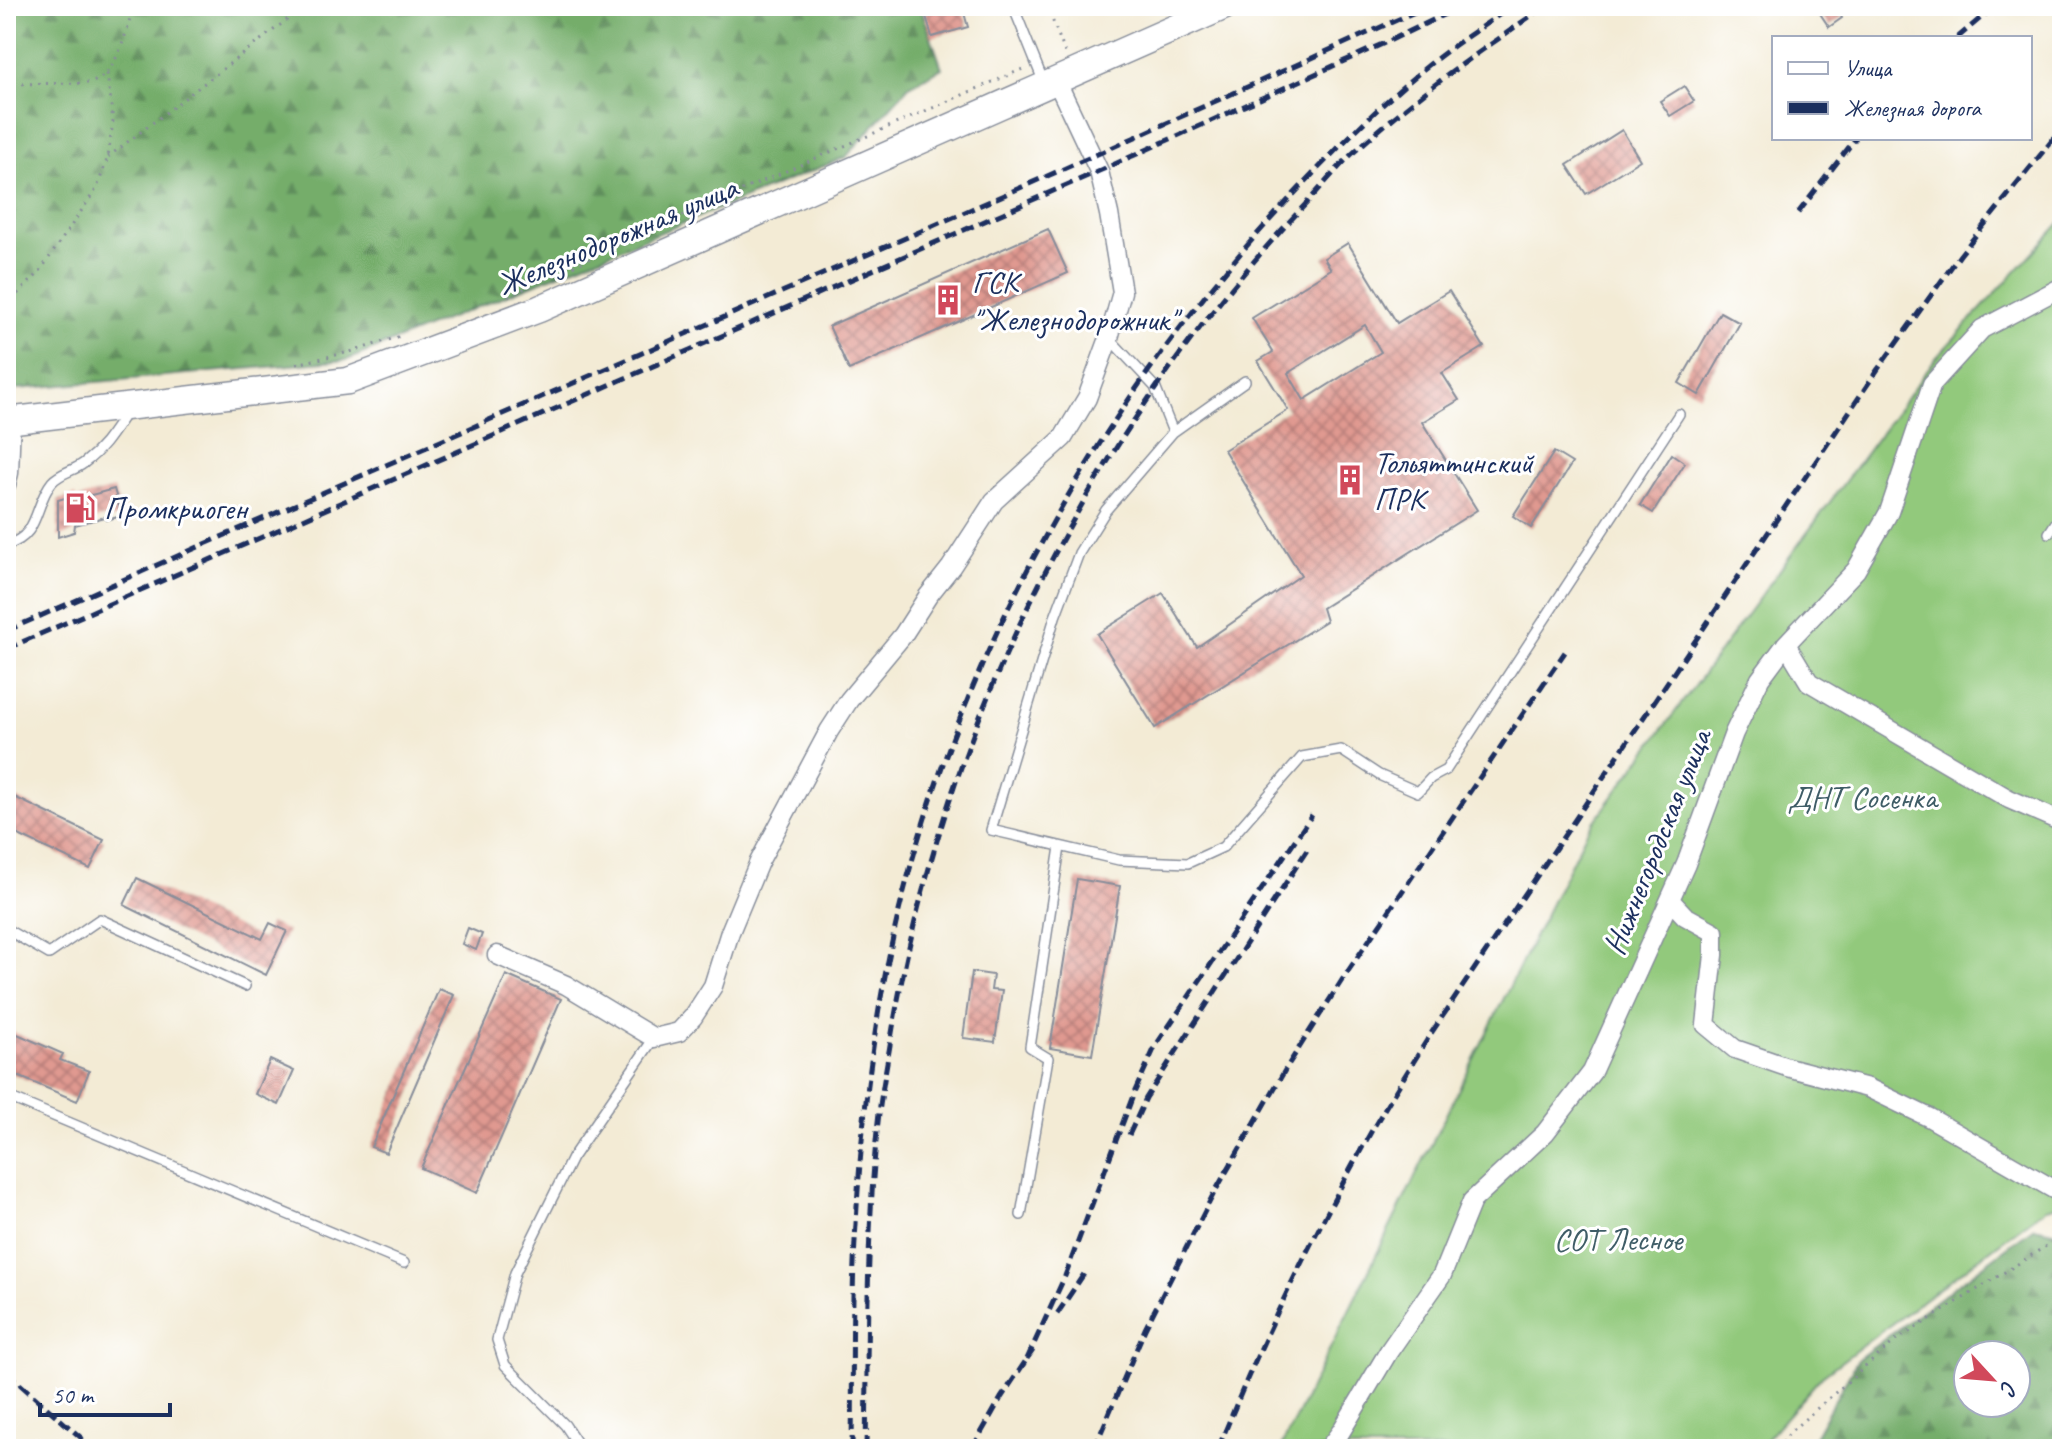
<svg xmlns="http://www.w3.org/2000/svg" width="2068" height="1455" font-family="Caveat,sans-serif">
  <defs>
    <pattern id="forest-firs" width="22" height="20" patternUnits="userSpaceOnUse" patternTransform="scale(2)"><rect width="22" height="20" fill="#75ad6b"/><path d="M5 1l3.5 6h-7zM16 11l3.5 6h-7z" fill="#5f8d5b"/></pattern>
    <pattern id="building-cross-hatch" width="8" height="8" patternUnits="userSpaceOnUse" patternTransform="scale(2)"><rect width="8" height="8" fill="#e09990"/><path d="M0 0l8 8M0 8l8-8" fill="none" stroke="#b57d79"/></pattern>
  </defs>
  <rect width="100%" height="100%" fill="#fff"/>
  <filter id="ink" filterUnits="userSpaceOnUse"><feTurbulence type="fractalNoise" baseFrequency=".0125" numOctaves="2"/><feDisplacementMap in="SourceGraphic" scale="16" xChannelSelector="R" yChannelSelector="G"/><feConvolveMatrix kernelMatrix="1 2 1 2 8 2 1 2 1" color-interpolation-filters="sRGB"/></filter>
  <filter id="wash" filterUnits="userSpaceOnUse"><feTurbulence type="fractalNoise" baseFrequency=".006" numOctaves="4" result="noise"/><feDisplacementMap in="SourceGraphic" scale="32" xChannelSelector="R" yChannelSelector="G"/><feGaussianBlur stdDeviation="1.8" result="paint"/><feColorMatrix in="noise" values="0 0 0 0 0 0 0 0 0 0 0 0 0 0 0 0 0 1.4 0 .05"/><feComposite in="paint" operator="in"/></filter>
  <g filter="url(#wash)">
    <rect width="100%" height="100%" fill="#f3ebd5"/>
    <path fill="url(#forest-firs)" stroke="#486e64" stroke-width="2" fill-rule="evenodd" d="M6,6H920L942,68L909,86L846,157L347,360L6,390Z
      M2034,1227L2062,1233V1449H1807L1858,1359ZM1968,1355H2016V1403H1968Z"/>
    <path fill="#92c97b" stroke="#567c6c" stroke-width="2" d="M2062,221V1204L2046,1208L1822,1376L1758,1449H1280L1586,833L1936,358Z"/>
    <g id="blocks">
      <path fill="url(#building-cross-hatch)" fill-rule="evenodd" d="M923,6H962L968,27L932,37Z
        M1815,6H1856L1841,16L1842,18L1829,27Z
        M1684,86L1694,101L1670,116L1660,101Z
        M1622,130L1640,160L1586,194L1567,165Z
        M1048,229L1068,273L849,370L829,326Z
        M1348,243L1397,323L1449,291L1484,347L1442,373L1459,400L1422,422L1477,510L1322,608L1326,621L1155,728L1097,634L1163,593L1197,647L1301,575L1224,450L1288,410L1258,361L1273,352L1252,318L1331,269L1324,258ZM1365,325L1381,352L1304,400L1288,373Z
        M1720,312L1740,323L1699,395L1679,383Z
        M1554,452L1572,463L1531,528L1513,516Z
        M1672,454L1685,463L1653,513L1640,505Z
        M114,489L122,516L106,520L105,517L75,525L74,532L58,537V500L75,495L76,499Z
        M6,793L104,840L90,869L6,829Z
        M137,878L262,939L270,923L287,931L266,975L124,905Z
        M1077,879L1120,886L1092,1055L1050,1048Z
        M468,928L482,934L476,950L462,944Z
        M972,972L993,975L991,990L1002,991L995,1042L963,1038Z
        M506,975L561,999L477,1193L421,1168Z
        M439,989L454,995L386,1153L371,1147Z
        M6,1029L63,1054L60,1060L89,1071L77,1101L6,1071Z
        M270,1060L294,1071L279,1105L255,1094Z"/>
    </g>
  </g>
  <g filter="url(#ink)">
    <use href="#blocks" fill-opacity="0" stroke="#878d9a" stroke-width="2"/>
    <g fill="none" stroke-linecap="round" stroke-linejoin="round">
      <g stroke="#878d9a" stroke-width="12">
        <path id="service" d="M1013,6L1044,83
          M1109,338L1155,387L1173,432
          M1245,381L1173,432L1106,510L1079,553L1055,617L991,830L1119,860L1188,863L1223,847L1302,757L1341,750L1379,775L1418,792L1431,778L1446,770L1679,414
          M2049,533L2062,513
          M6,545C40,537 34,504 52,482C61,472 74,471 84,463C105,447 113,432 128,410
          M6,929L49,954L100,919L245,986
          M6,1096L404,1263
          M1021,1215L1048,1058L1030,1047L1060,847
          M581,1449L565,1425L505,1365L497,1340L515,1273L572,1158L654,1038"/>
      </g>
      <g stroke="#878d9a" stroke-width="21">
        <path id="minor" d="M6,485L9,473L11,420
          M1786,644L1809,682L2009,799L2062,822
          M1670,900L1685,916L1714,932V955L1706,1025L1735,1049L1787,1067L1868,1088L1930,1118L2062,1194
          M497,955L566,985L654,1038L679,1032L693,1017L713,986L730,932L759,862L829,731L849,700L903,635L928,596L951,567L994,501L1063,438L1087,398L1109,338L1122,292L1109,214L1099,171L1057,82
          M1328,1449L1340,1433L1389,1351L1442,1275L1472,1201L1545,1133L1592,1072L1686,864L1734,733L1760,679L1786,644L1856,570L1889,512L1932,384L1982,329L2062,287"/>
      </g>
      <g stroke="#878d9a" stroke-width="29">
        <path id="secondary" d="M6,421L348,381L539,309L1225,6"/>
      </g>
      <path stroke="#878d9a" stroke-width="3" stroke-dasharray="2 6" stroke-linecap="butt" d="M1047,6L1066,55
        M6,84L89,83C117,77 127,30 133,6
        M108,157L305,6
        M508,296L682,216L1025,68
        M6,305L38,274L97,188L108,157L113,121L107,73
        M296,364L354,351L404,335
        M1778,1449L1791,1431L1895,1341L2062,1236"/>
      <use href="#service" stroke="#fff" stroke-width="9"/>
      <use href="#minor" stroke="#fff" stroke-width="18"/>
      <use href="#secondary" stroke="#fff" stroke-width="26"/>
      <path stroke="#1b2f5e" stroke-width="5" stroke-dasharray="12 6" stroke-linecap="butt" d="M1957,38L1995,6
        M2058,159L2062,154
        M1798,213L1856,138
        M6,631L1093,156L1428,6
        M6,649L1099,171L1389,41L1462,6
        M1129,1135L1146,1098L1309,847
        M1057,1314L1086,1271
        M1027,1359L1065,1276L1134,1093L1156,1045L1312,815
        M6,1372L94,1449
        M852,1449C853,1374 851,1299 856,1224C860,1147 868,1069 882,992C935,697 1087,413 1292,196C1335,150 1380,104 1430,64C1456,43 1485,25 1512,6
        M866,1449C868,1337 866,1225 879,1113C882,1089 887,1064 891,1039C942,729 1086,437 1302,208C1319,190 1335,170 1353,153C1397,113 1443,77 1491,44C1510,31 1528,17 1547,6
        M972,1449L1001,1398L1033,1350
        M1094,1449L1145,1329L1213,1195L1285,1070L1344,977L1565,652
        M1218,1449C1259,1346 1307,1247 1361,1150C1382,1111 1407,1073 1430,1035L1878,369L1960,255L2062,128"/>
    </g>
  </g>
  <defs>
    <g id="building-bare" transform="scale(2.4)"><path d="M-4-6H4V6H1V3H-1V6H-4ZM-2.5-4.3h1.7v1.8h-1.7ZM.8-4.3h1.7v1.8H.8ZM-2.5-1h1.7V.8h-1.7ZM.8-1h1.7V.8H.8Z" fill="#d1495b" stroke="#fff" stroke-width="2.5" paint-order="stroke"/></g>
    <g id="fuel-bare" transform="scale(2.4)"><path d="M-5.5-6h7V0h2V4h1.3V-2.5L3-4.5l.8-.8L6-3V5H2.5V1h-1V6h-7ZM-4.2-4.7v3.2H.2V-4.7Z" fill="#d1495b" stroke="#fff" stroke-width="2.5" paint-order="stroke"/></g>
  </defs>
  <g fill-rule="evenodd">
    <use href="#building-bare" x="948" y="300"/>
    <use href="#building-bare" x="1350" y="480"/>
    <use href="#fuel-bare" x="80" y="508"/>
  </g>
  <g text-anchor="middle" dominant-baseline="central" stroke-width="6" stroke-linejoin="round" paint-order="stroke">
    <g font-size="32" fill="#1b2f5e" stroke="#fff">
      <text transform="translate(617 236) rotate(-23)">Железнодорожная улица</text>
      <text transform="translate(1657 842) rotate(-68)">Нижнегородская улица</text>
    </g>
    <g font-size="32" fill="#1b2f5e" stroke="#fff" text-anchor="start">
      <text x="972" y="282">ГСК<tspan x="972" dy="37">"Железнодорожник"</tspan></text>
      <text x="1374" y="462">Тольяттинский<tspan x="1374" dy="37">ПРК</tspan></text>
      <text x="104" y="508">Промкриоген</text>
    </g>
    <g font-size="32" fill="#3f5d67" stroke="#fff">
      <text x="1862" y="797">ДНТ Сосенка</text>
      <text x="1618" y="1239">СОТ Лесное</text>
    </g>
  </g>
  <rect width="2068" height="1455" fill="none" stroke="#fff" stroke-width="32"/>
  <rect x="1772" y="36" width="260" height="104" fill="#ffffff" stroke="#a4acbf" stroke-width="2"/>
  <rect x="1788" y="62" width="40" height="12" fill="#ffffff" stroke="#a4acbf" stroke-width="2"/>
  <text x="1844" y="76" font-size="24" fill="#1b2f5e">Улица</text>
  <rect x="1788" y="102" width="40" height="12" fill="#1b2f5e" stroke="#a4acbf" stroke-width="2"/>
  <text x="1844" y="116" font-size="24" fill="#1b2f5e">Железная дорога</text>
  <g transform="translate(1992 1379) rotate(116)"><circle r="38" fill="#ffffff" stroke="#a4acbf" stroke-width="2"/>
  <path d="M0-6L14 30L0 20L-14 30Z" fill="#d1495b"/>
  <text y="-12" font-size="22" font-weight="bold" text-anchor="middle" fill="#1b2f5e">С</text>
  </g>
  <path d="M40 1403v12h130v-12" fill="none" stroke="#1b2f5e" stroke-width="4"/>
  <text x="52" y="1403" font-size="24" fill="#1b2f5e" stroke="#ffffff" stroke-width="6" paint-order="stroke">50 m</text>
</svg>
